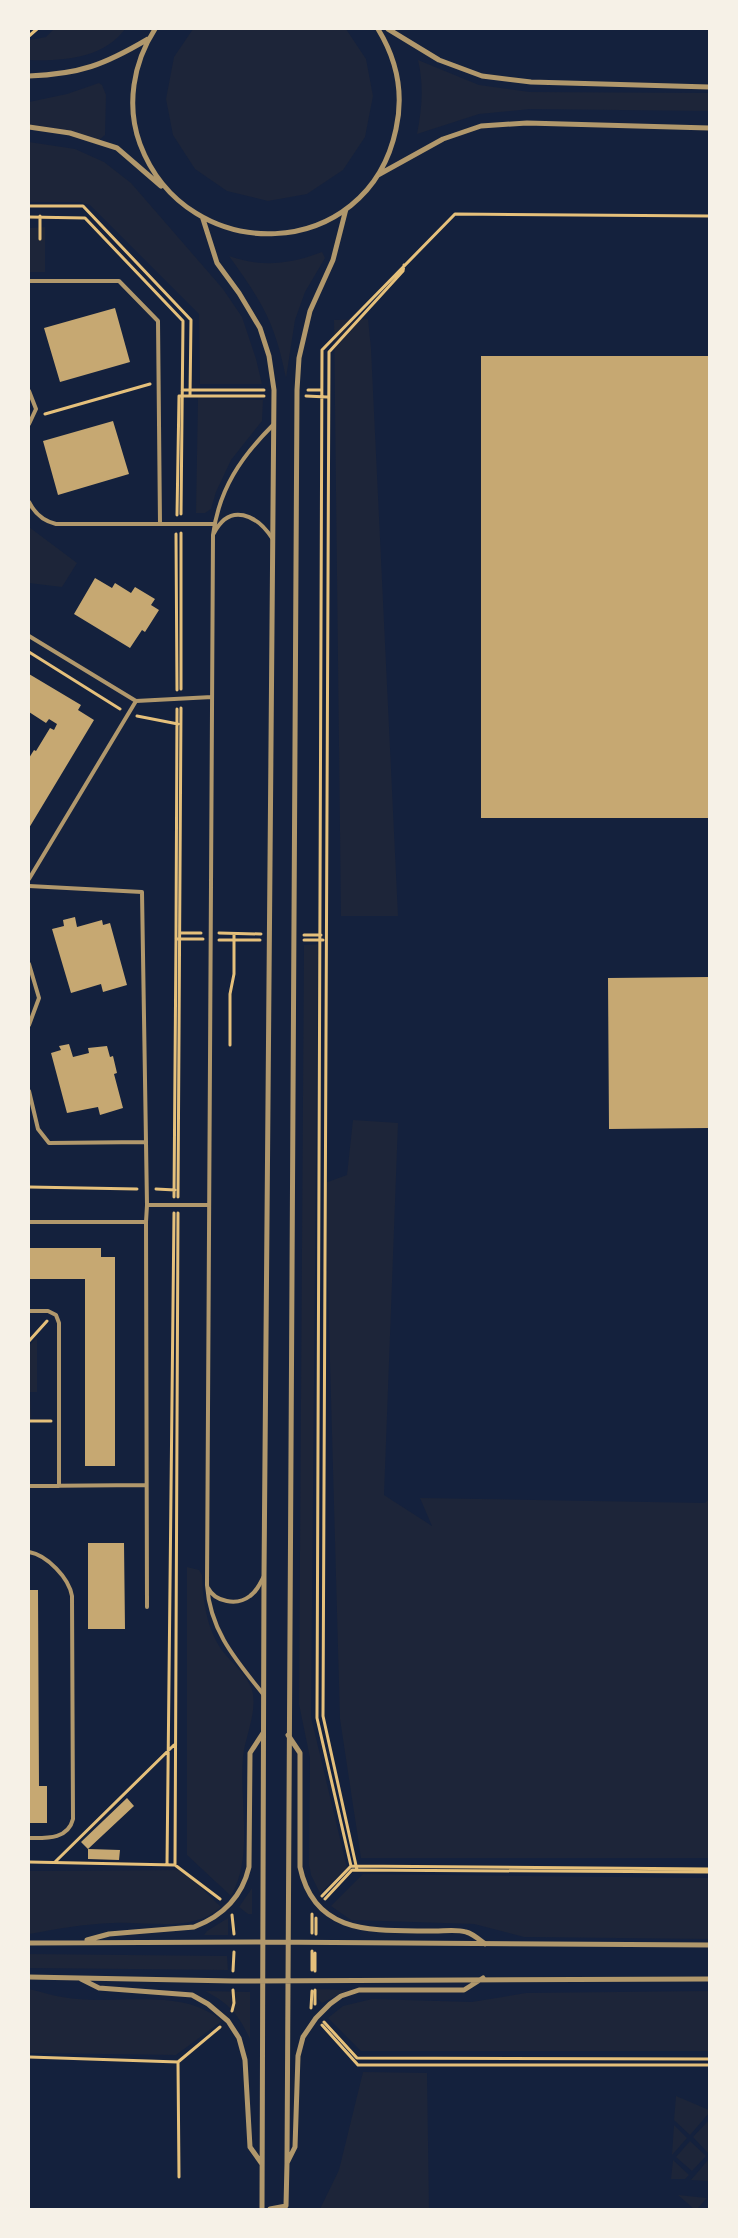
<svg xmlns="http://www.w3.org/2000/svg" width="738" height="2238" font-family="'Open Sans',sans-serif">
  <rect width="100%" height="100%" fill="#14213d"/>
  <path fill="#1d2539" d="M54,29H125C103,59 63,61 29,60V40L46,37Z
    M193,29H346L366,59L373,96L365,137L343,170L307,194L268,201L227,191L195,169L173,135L166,99L174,57Z
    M418,60L479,85L530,92L709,93V111L530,109L479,114L417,134C422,108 424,86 418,60Z
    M99,83L102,85L106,95L105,135L97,142L29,126V102L67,94Z
    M29,142L75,149L104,162L131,183L223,289L242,317L256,359L262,384H200L199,314L90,205L80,202H29Z
    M45,227V272H29V228Z
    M322,252L325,258L305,292L295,320L286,378C275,322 262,302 229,256C263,268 290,264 322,252Z
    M368,319L371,349L398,916H341L334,320Z
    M198,398L263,400L262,421L231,460L216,492L211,509L205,513H196Z
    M29,527L77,563L62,587L29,583Z
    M318,944L311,1717L347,1868L320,1893L311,1875L309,1864L310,1758L299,1704L304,945Z
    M353,1120L398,1123L384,1495L432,1526L420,1498L705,1503L709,1499V1858H361L340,1719L325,1183L347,1175Z
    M37,1337V1392H30L31,1419H29V1346Z
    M187,1567L199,1570L202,1575C203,1602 207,1632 225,1654C234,1665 247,1675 252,1690C258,1711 245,1737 243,1757C239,1802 254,1856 231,1896L187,1855Z
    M183,1870L221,1907C192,1933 149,1921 113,1923C84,1924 57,1929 29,1934V1871Z
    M363,1874L709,1878V1939L524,1937L474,1924L351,1920L331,1906Z
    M252,1888V1914H248L239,1907Z
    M228,1918V1935H204L207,1931Z
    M29,1954L227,1956L228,1970L29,1968Z
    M29,1989C45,1993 61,1998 78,1999C125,2004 182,1988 222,2021L176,2055L29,2053Z
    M317,1990V1989L348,1990L322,2003L318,1999Z
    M205,1991L250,1992V2039C238,2014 230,2004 205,1991Z
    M709,1991V2051H361L328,2018L343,2006L372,1999L472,2002L526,1993Z
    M363,2072L427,2073L429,2209H320L339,2170Z
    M676,2096L709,2110V2113L690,2135L674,2120Z
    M709,2120V2152L708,2153L693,2137Z
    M674,2125L687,2138L672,2155Z
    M690,2141L706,2156L692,2171L676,2157Z
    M673,2160L689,2175L685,2179H671Z
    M708,2160L709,2181L691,2180Z
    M678,2195L707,2198L697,2209H694Z"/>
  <path fill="#c6a872" d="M115,308L130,362L60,382L44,328Z
    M481,356H709V818H481Z
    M113,421L129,474L58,495L43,441Z
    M95,578L112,588L115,583L131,593L135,587L155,599L151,605L159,610L145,632L142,630L130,648L74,614Z
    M29,674L81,705L78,710L94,720L29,828V758L34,750L36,751L50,728L54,730L57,724L49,719L46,723L29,712Z
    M75,917L77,927L102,920L103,925L110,923L127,985L103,992L101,984L71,993L52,929L64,926L63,920Z
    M709,977V1128L609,1129L608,978Z
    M69,1044L73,1057L89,1053L88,1048L107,1046L110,1057L113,1056L117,1073L114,1074L123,1108L100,1115L98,1107L67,1113L51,1053L61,1050L59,1046Z
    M29,1248H101V1257H115V1466H85V1279H29Z
    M88,1543H124L125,1629H88Z
    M29,1590H38L39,1786H47V1823H29Z
    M127,1798L134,1806L88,1849L81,1842Z
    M88,1849L120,1850L119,1860L88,1859Z"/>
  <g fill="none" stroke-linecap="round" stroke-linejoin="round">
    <path stroke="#e5c07b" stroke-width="3" d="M29,36L37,29
      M29,206H83L191,320L190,396H264
      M40,216V239
      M709,216L455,214L322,350L317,1718L351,1866L709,1869
      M29,217L85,218L183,321L181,514
      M182,390H264
      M308,390H321
      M306,396L327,397
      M45,414L150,384
      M177,515L179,396H190
      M181,533V689
      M176,534L177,690
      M29,652L120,709
      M177,709L176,939H203
      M137,716L178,724
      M181,933H201
      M219,933L261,934
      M304,935H321
      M219,940H260
      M304,940H323
      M230,1045V994L234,974V934
      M29,1187L137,1189
      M156,1189L175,1190
      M174,1197L176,939
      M178,1197L181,708
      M29,1341L47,1321
      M29,1421H51
      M29,1862L175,1865L220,1899
      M55,1862L174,1745
      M167,1865L174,1213
      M175,1865L178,1213
      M357,1870L323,1716L329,352L403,271L404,265
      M322,1896L351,1866
      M325,1899L352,1870L709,1872
      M232,1915L234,1934
      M312,1933V1914
      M316,1934V1918
      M312,1970V1951
      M233,1971L234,1952
      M315,1971V1953
      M315,2004V1990
      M311,2008L312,1991
      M232,2011L234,2003L233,1990
      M324,2022L357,2058L709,2059
      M322,2025L358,2065H709
      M29,2057L178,2062L179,2177
      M178,2062L220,2027"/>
    <path stroke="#b1986c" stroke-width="4" d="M29,281H119L158,321L160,524
      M29,391L36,409L29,424
      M29,502C35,514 43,521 56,524H215
      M214,533C230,502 257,515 272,538
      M29,636L136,701
      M29,879L136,701L212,697
      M29,886L142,892L147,1205L146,1222H29
      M29,964L39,998L29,1025
      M29,1091L38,1129L49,1143L146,1142
      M147,1205H209
      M146,1222L147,1607
      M29,1311H48L56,1315L59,1323V1486
      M29,1486L146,1485
      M29,1552C47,1555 69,1578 72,1596L73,1819C68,1840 45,1838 29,1838
      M208,1588C215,1602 237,1606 250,1596C257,1591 260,1584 264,1576
      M263,1694C236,1660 210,1631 207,1585L213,535C219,489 241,457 273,425"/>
    <path stroke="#b1986c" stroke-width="5" d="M155,29C133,63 126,106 140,144C187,269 368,263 396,129C404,93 397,60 378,29
      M388,29L439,60L482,76L531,82L709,87
      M29,76C80,74 104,65 148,39
      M29,127L70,133L117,148L161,186
      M378,175L443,139L481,126L527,123L709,128
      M203,219L217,263L239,293L260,328L269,356L274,390L264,1576L262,2209
      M288,1735L300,1753V1867C315,1938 378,1930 435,1931C444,1931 457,1929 466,1932C472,1933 480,1940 485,1944
      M87,1940L109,1934L194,1927C223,1916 242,1897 249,1867L250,1753L263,1733
      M29,1943L263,1942L709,1945
      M29,1977L233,1981L709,1979
      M81,1979L99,1988L192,1995L208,2004L228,2021L239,2038L245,2060L250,2147L262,2164
      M287,2163L295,2147L298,2056L303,2037L316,2018L330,2004L341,1996L359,1990H464L483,1978
      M270,2209L286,2206L287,2163L297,390L299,358L310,311L333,260L346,209"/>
  </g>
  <rect width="738" height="2238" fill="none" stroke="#f6f1e7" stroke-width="60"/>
</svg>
